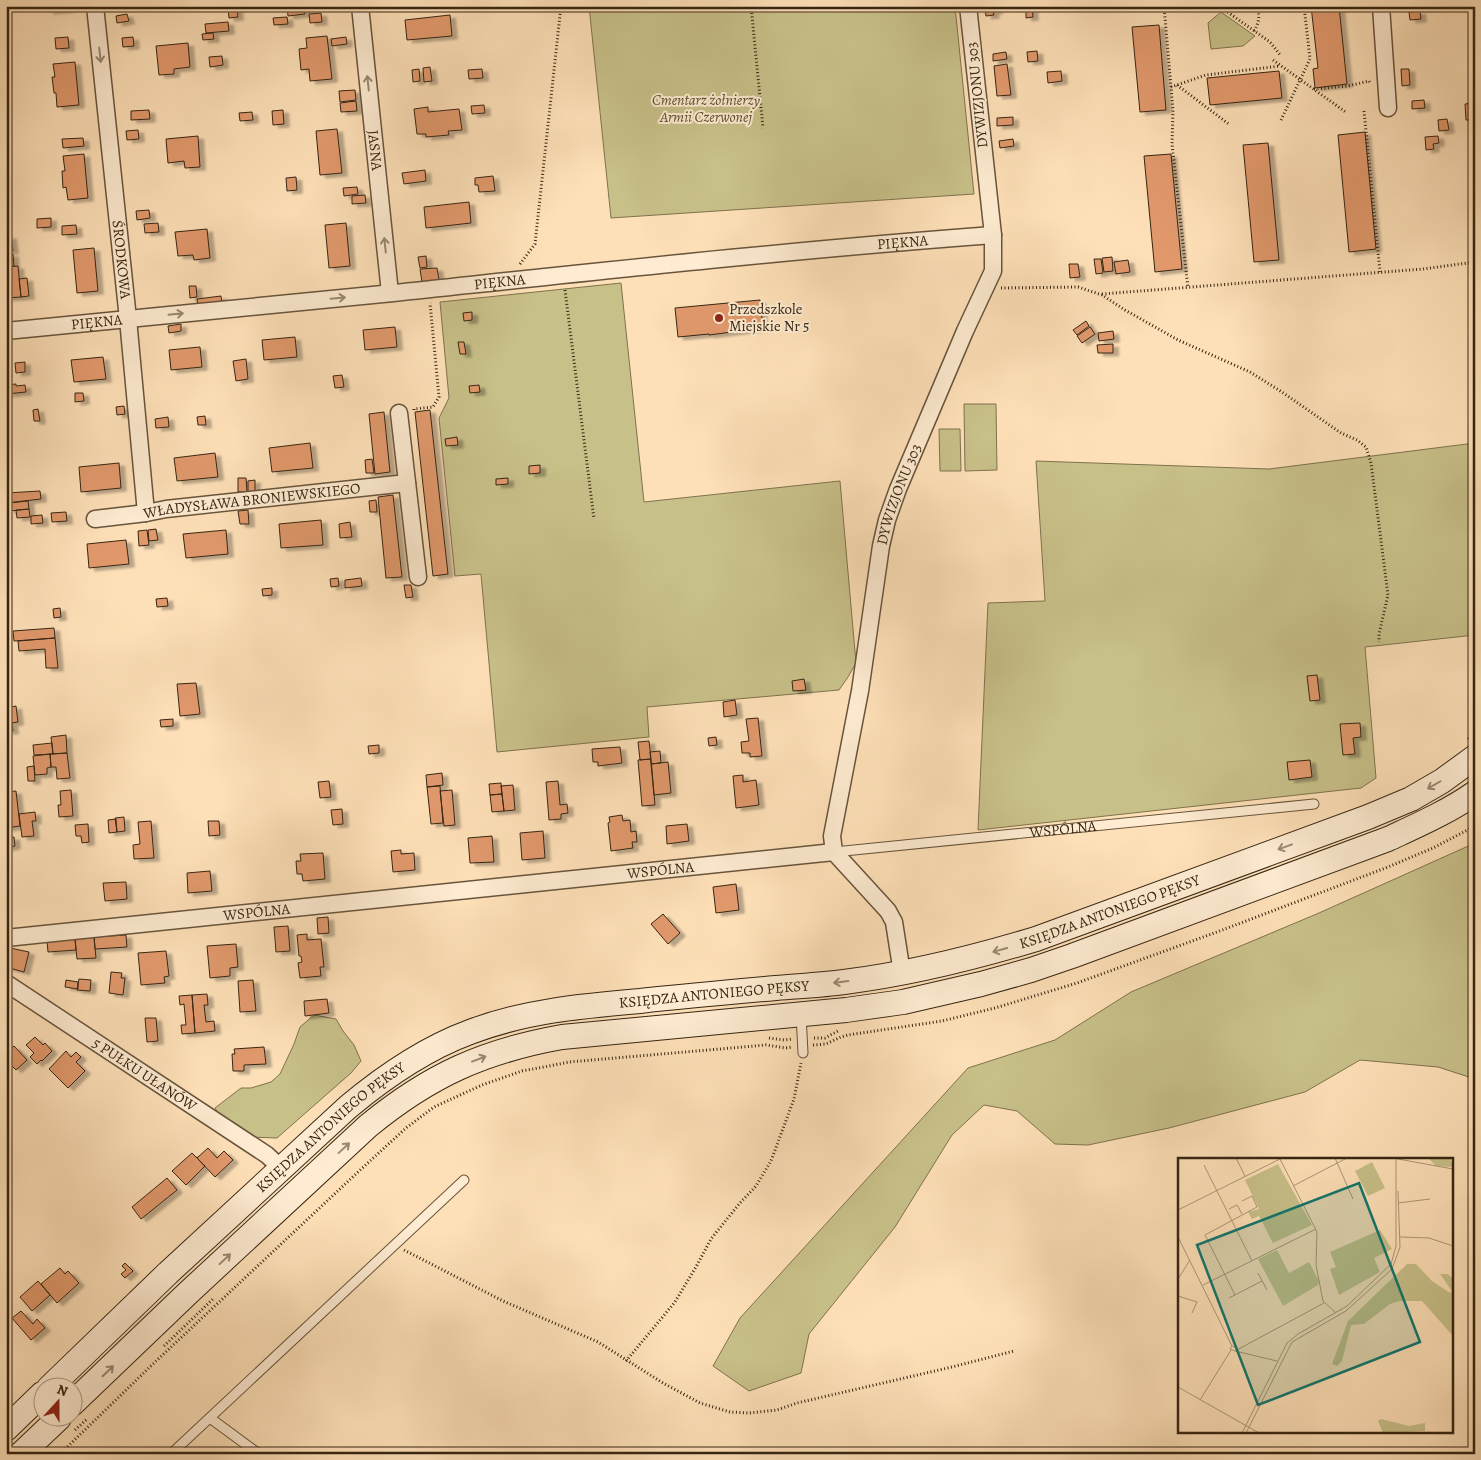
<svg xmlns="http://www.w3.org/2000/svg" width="1481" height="1460" font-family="Alegreya,serif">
  <defs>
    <filter id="shadow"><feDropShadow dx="5.5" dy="3" stdDeviation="1" flood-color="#0004"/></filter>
  </defs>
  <rect width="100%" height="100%" fill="#fee0b8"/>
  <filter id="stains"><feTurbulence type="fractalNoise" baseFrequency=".004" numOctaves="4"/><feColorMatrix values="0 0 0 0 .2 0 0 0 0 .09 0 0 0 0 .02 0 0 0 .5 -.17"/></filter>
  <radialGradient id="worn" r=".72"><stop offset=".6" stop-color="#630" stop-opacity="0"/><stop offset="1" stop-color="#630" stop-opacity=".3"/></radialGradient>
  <path fill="#c8c089" stroke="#7f724e" d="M589,6H955L974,194L611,218Z
    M1221,12L1255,36L1243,46L1211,49L1208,23Z
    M621,283L644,502L840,481L856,663L848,677L839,690L647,707L649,737L497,752L481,574L455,576L439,418L449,398L440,302Z
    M964,404H996L997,470L965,471Z
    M939,429H960L961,471H940Z
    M1475,443V635L1365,647L1376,778L1361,788L978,830L988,603L1045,601L1036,461L1269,469Z
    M1475,843V1079L1438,1067L1360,1060L1305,1092L1169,1128L1088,1145L1055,1144L1017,1111L984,1105L952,1135L895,1227L809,1334L801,1373L749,1391L713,1366L740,1318L968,1068L1055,1040L1131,992L1319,913Z
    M314,1015L336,1019L343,1031L354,1045L361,1061L351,1073L277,1138L249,1137L219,1115L215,1108L241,1088H251L271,1082L280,1074L294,1044L300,1027Z"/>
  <path fill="#e1996c" stroke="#362512" filter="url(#shadow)" d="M48,6H69V9L48,11Z
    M287,6H304L305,14L288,16Z
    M1032,6L1033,17L1026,18V11H1022V7Z
    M1311,6H1339L1347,84L1315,88L1313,69L1318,68Z
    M237,7L238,17L229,18L228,9Z
    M996,8L997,11H993L994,15L986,16L985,9Z
    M1420,11L1421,19L1410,20L1409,12Z
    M321,13L322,22L310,23L309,14Z
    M127,14L129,21L117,23L116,16Z
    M450,15L452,36L407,40L405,20Z
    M287,17L288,24L274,25L273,18Z
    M228,22L229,31L206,33L205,24Z
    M1159,25L1166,110L1140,112L1132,27Z
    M213,33L214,39L203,40L202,34Z
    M327,36L332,79L310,81L309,69L301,70L299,49L307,48L306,38Z
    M68,37L69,48L56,49L55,38Z
    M133,37L134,46L123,47L122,38Z
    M346,37L347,44L332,46L331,39Z
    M188,43L190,67L174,69V74L159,75L156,46Z
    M1037,51L1038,61L1028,62L1027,52Z
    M1006,52L1007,59L993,61V54Z
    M222,56L223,65L210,67L209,57Z
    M75,62L79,105L57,107L56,93H54L52,77H55L53,64Z
    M1007,64L1011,95L997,96L994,66Z
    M430,67L432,81L424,82L423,68Z
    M419,69L420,81L413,82L412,70Z
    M482,69L483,78L469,79L468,70Z
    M1401,69H1409L1410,85L1402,86Z
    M1061,71L1062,81L1048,83L1047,72Z
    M1279,71L1282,98L1210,105L1207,78Z
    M355,90L356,100L340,102L339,91Z
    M1424,100L1425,108L1412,109V101Z
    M356,101L357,111L341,112L340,103Z
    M1475,103V120H1466L1465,104Z
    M484,105L485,113L472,114L471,106Z
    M428,107V112L459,109L462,130L448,131L449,135L426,137V134H417L414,109Z
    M149,110L150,119L131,120V111Z
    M283,110L284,124L273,125L272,111Z
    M252,112L253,120L240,121L239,113Z
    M1013,117V125L997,126V118Z
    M1447,119L1449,130L1439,131L1438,120Z
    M337,129L342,173L320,175L316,131Z
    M138,130L139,139L127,140L126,131Z
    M1365,132L1376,249L1349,252L1338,135Z
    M198,136L200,167L185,168L184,161L168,163L166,139Z
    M1438,136L1439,143L1433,144L1434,149L1426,150L1425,137Z
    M83,138L84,146L63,148L62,139Z
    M1013,139L1014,146L1000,148L999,141Z
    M1268,143L1279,260L1254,262L1243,145Z
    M84,154L88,198L68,200L66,187L63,188L62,171H65L63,156Z
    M1171,154L1182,269L1155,272L1144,156Z
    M425,170L426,181L404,184L402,173Z
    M493,176L495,191L479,192L478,185H475V178Z
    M296,177L297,190L287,191L286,178Z
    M357,187L358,194L344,196L343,188Z
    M365,195L366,203L352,204V196Z
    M469,202L471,223L426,228L424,207Z
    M149,210L150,218L137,220L136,211Z
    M51,218V227L37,228V219Z
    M158,223L159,232L145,233L144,224Z
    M346,223L350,266L329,268L325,225Z
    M76,225L77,234L62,235V226Z
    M207,229L210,258L194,260L193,255L178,256L175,232Z
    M6,236H11L13,251H6Z
    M94,248L98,291L77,293L73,250Z
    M6,254H13L14,266L6,267Z
    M426,256L427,267L420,268L418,257Z
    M1112,257L1113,271L1104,272L1102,258Z
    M1094,259H1101L1103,273L1096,274Z
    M1128,260L1130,272L1116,274L1114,262Z
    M1069,264H1078L1080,277L1070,278Z
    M18,266L21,297L6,298V267Z
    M437,268L439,280L422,282L420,269Z
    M27,278L29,296L21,297L19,279Z
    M189,286H196L197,297L190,298Z
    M221,296L222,304L198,307L197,299Z
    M760,300L763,328L709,335V334L678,337L675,308Z
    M472,312V320L464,321L463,313Z
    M1086,321L1089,326L1077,335L1073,330Z
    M181,324V331L169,333L168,326Z
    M395,327L397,347L365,350L363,330Z
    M1090,327L1095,334L1082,343L1077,336Z
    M1113,331L1114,339L1099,341L1098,333Z
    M295,337L297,357L264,360L262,340Z
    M458,342H464L466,354H460Z
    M1113,344V353H1098L1097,345Z
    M200,347L202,367L171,370L169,350Z
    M103,357L106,379L74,382L71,360Z
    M246,359L248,379L236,381L233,361Z
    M25,362V372L16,373L15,363Z
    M342,375L344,387L335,388L333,376Z
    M16,384V386L25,385L26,392L6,394V385Z
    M479,385L480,392L470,393L469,386Z
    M75,393H83L84,401L75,402Z
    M124,406L125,414L117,415L116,407Z
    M38,409L40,421H34L33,410Z
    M430,410L448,574L433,576L415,412Z
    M384,412L390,472L375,474L369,414Z
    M205,416L206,425H198L197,417Z
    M168,417L169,427L156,428L155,419Z
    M457,437L458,445L446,446L445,439Z
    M310,443L313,468L272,472L269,448Z
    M215,453L218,477L177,481L174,458Z
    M372,459L374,473H366L365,460Z
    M119,463L121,488L81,492L79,467Z
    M540,465V473L529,474V466Z
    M238,478H246L247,492H238Z
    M508,478V484L496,485V479Z
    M255,480V491L248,492V481Z
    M40,491L41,499L6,503V493Z
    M393,495L402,577L386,578L378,497Z
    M376,500L377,512H370L369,501Z
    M28,501L29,509L10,511L9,503Z
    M29,509L30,517L17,518L16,510Z
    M248,510L249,524H240L238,511Z
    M66,512L67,521L52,522L51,513Z
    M42,515L43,523L31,524V516Z
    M321,520L323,545L281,548L279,524Z
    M350,522L352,537L340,538L339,524Z
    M156,529L158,540L149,541L148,530Z
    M147,530L149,545L139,546L138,531Z
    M226,530L228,554L186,558L183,534Z
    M126,540L129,564L89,568L87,544Z
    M338,578L339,586L331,587L330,579Z
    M361,578L362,586L345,588V580Z
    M404,585H411L413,597L406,598Z
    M272,588V595L263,596L262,589Z
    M167,598L168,606L157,607L156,599Z
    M60,608L61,617L54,618L53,609Z
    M54,628L55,638L14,641L13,631Z
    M55,638L58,668H46L45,649L19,651L18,641Z
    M1317,675L1320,700L1310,701L1307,676Z
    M804,679L806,690L793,691L792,681Z
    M196,683L200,714L180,716L177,684Z
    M735,700L737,715L724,717L723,702Z
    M16,706L18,722L12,723L13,731H6V708Z
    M758,718L762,756L750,757V753H742L741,742L749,741L746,719Z
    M173,719V726L161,727L160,720Z
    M1360,723L1361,737L1353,738L1355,754L1343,755L1340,724Z
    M66,735L67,753L53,754L51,737Z
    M716,737L717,745L709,746L708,738Z
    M649,741L651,759L640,760L638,742Z
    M52,743L53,754L34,755L33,745Z
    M379,745V753L369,754L368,746Z
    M620,747L622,763L598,766V762H593L592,749Z
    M660,751L661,763L651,764L650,752Z
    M67,753L70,778L57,779L56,767H51L50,754Z
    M50,754L51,767L47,768V774L35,775L33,756Z
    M651,759L655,805L642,806L638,760Z
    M1310,760L1312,777L1289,780L1287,762Z
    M668,762L671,793L654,795L651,764Z
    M34,766L35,781H28L27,767Z
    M442,773L443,785L427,787L426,775Z
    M743,775V782L756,780L759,805L736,808L733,776Z
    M329,781L331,797L320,798L318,782Z
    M558,781L560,805L567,804L568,813L561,814V819L549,820L546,782Z
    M501,783L502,794L490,795L489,784Z
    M513,785L515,810L504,811L501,786Z
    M440,786L443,823L431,824L427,787Z
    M71,790L73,816L59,817L58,805H61L60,791Z
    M452,790L455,825L444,826L440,791Z
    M16,791L20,826L6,828V792Z
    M502,794L504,811L492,812L490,795Z
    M342,809L343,824L333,825L331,810Z
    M35,812L36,821H32L34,836L22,837L19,814Z
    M622,815L623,821L630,820L631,832L636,831L637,842H632L633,848L611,851L608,823L610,822L609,817Z
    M124,817L125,831L117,832L115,818Z
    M116,819L117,832L109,833L108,820Z
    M151,821L154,858L134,859L133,845L140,844L138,822Z
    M208,821H219L220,835L209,836Z
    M88,824L89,842L82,843L81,836H76L75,825Z
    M687,824L689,841L667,844L666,826Z
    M543,831L545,858L522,860L520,833Z
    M492,836L494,862L470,863L468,838Z
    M14,837L15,846L6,848V838Z
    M401,850V854L414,853L415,870L393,872L391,851Z
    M323,853L325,879L303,881L302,874H297L296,861H301L300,854Z
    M210,871L212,891L188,893L187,873Z
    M126,882L127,899L105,901L103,883Z
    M736,884L739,910L716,913L713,887Z
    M663,914L680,933L668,944L651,924Z
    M328,917L329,933L318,934L317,918Z
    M288,926L290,951L276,952L274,927Z
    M307,934V940L321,939L324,967H320L321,976L300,978L298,963L302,962L301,956H299L297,935Z
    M126,935L127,947L95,949L94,937Z
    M94,937L96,958L77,959L75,939Z
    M75,939L76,950L48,952L47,941Z
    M236,944L238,967L230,968V976L210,978L207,946Z
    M10,948L29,952L24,972L6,967Z
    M166,951L169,976L164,977L165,983L141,985L138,953Z
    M111,972L122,973L121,978H125L123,995L109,993Z
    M79,979L91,980L90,991L77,990Z
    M66,980L78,982V989L65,987Z
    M253,980L256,1011L240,1012L238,981Z
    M207,994L208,1005H204L206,1022L214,1021L215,1031L195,1033L192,995Z
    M192,995L195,1033L182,1034L181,1025H186L184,1004L180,1005L179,996Z
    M327,999L329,1013L305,1016L304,1001Z
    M145,1018H156L158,1041L147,1042Z
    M35,1037L43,1045L45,1043L52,1051L42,1061L41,1060L37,1064L30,1057L34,1053L26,1045Z
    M14,1046L27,1060L16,1070L6,1060V1053Z
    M264,1047L266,1064L244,1065V1071H233L232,1054H235L234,1049Z
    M66,1051L71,1057L76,1052L81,1057L76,1062L85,1071L68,1088L49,1069Z
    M208,1148L217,1158L224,1151L233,1160L215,1177L197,1158Z
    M192,1153L205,1166L186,1185L172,1171Z
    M167,1178L177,1190L141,1219L132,1207Z
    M125,1263L133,1271L125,1278L121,1274L126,1270L122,1266Z
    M60,1268L65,1274L68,1271L79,1283L57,1303L41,1284Z
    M38,1281L50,1295L32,1311L20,1297Z
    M21,1311L33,1324L37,1319L45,1328L31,1340L12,1318Z"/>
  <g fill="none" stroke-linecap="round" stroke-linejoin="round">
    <g stroke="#68543c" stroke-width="11">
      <g id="service">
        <path id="s1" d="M834,852L1314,804"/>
        <path d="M801,1014L803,1053"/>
        <path d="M210,1418L259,1454"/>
        <path d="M171,1454L464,1180"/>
      </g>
    </g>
    <g stroke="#68543c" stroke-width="19">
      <g id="minor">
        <path id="s2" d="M95,6L128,319L146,513"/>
        <path id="s3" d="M360,6L390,293"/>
        <path d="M1381,6L1388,108"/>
        <path id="s4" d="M6,331C135,318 264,306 393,293C593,272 792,250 993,235"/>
        <path d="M399,413L418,577"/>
        <path id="s5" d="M95,519L146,513L166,509L407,483"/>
        <path id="s6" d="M6,938L834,852"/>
        <path id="s7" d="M902,973L894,922L888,911L834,852L832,836L860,691L881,546L887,520L898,489L965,331L993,271V235L968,6"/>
        <path id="s8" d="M6,983L267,1155L281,1168"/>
      </g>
    </g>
    <g stroke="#362512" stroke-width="26">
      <g id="secondary">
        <path id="s9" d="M49,1388L168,1273L348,1107C385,1076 424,1049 470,1032C525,1011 582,1006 640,1001C686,996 731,992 776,988C799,986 822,985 844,982C909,974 973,958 1036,939L1368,817L1411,799L1442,781L1475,757"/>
        <path d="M72,1404L189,1292L368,1126C430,1075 484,1051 562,1037L846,1010L903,1002L981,984L1031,970L1072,956L1388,839C1418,825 1448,812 1475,793"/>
        <path d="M6,1429L42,1394"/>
        <path d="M21,1454L59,1418"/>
      </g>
    </g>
    <path stroke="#362512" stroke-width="3" stroke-dasharray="1 2.5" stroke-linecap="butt" d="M751,6L763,128
      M1164,6L1173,110L1172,144L1188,288
      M1219,6L1270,42L1281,56
      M1254,31C1259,23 1261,14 1255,6
      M1273,60L1347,113
      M1177,85L1230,125
      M1171,87L1206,75L1280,66
      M1314,89L1348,86L1369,81L1370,83
      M1364,111L1380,272
      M1281,120L1310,59L1304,6
      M520,264L535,244L561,6
      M1001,288L1078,287L1102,295L1125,310L1178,340L1250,372L1282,392L1341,433L1357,440L1366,447L1371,463L1388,595L1379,634V642
      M565,290L594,519
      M1102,294L1423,269L1475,262
      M414,410V409L433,407L439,397L430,303
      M1468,739L1475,732
      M769,1038L784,1040L792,1039
      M814,1038H825L838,1031
      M813,1045L826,1044L841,1037L848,1035L942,1021L995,1008L1077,983L1217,932L1388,867L1433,848L1475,826
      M404,1250L503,1301L598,1342L663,1383L700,1403L730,1412L749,1413L777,1410L797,1403L952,1367L1014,1351
      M164,1346L214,1298
      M626,1361L675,1302L696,1267L711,1239L739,1204L756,1186L771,1161L794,1099L801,1063
      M75,1430L87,1419
      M60,1454L154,1363L358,1172L406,1128L434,1107L482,1085L522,1071L544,1067L569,1062L766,1045L786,1048L792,1047"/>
    <use href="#service" stroke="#feebd1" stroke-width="9"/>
    <use href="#minor" stroke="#feebd1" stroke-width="16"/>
    <use href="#secondary" stroke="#feebd1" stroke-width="24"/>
  </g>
  <defs><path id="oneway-shaft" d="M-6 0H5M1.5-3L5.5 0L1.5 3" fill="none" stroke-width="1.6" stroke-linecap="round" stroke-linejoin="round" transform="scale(1.25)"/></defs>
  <g stroke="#9a8872">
    <use href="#oneway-shaft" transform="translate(100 55) rotate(84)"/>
    <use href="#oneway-shaft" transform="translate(368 83) rotate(-96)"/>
    <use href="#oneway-shaft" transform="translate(385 245) rotate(-96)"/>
    <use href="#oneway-shaft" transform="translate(338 298) rotate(-5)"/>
    <use href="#oneway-shaft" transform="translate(176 314) rotate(-6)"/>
    <use href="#oneway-shaft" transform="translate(1434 785) rotate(150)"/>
    <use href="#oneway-shaft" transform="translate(1285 847) rotate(160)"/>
    <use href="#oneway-shaft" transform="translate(1000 950) rotate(165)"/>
    <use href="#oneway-shaft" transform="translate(841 982) rotate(173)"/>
    <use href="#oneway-shaft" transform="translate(479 1059) rotate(-21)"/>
    <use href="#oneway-shaft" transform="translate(344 1148) rotate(-43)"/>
    <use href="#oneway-shaft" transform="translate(225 1259) rotate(-43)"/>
    <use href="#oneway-shaft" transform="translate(108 1371) rotate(-44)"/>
  </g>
  <circle fill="#8f2418" stroke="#feebd1" stroke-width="2" cx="719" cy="318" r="5"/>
  <g text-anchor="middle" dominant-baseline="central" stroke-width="4" stroke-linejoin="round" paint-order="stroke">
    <g font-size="15" fill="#362512" stroke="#feebd1">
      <text transform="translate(977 95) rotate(-96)">DYWIZJONU 303</text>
      <text stroke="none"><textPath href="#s3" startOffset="145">JASNA</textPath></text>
      <text stroke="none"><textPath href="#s4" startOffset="901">PIĘKNA</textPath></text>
      <text stroke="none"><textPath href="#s2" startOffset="255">ŚRODKOWA</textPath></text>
      <text stroke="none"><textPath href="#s4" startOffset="496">PIĘKNA</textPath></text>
      <text stroke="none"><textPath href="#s4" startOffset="91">PIĘKNA</textPath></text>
      <text stroke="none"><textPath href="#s7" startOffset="509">DYWIZJONU 303</textPath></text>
      <text stroke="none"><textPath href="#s5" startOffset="158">WŁADYSŁAWA BRONIEWSKIEGO</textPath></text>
      <text stroke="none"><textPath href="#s1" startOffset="230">WSPÓLNA</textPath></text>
      <text stroke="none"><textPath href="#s6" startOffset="658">WSPÓLNA</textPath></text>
      <text stroke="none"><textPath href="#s9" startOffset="1208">KSIĘDZA ANTONIEGO PĘKSY</textPath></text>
      <text stroke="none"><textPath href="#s6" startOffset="252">WSPÓLNA</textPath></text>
      <text stroke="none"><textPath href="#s9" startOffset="802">KSIĘDZA ANTONIEGO PĘKSY</textPath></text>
      <text stroke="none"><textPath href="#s8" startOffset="166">5 PUŁKU UŁANÓW</textPath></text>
      <text stroke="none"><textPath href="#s9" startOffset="384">KSIĘDZA ANTONIEGO PĘKSY</textPath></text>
    </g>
    <g font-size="15" font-style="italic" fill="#5a4c30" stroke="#feebd1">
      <text x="706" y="100">Cmentarz żołnierzy<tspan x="706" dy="17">Armii Czerwonej</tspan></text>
    </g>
    <g font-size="15" fill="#362512" stroke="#feebd1" text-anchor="start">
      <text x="729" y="309">Przedszkole<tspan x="729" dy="17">Miejskie Nr 5</tspan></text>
    </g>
  </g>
  <g transform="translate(1178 1158)">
    <rect width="275" height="275" fill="#fee0b8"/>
    <path d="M250,0H272L275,9L258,8ZM194,4L207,30L190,38L177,13ZM100,6L134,67L95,85L81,58L74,61L70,54L81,51L67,22ZM202,72L214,91L196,100L202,114L161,137L152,111L158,109L152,94ZM99,92L111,115L131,104L141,123L140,127L105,148L80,101ZM229,106H238L254,123L272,135L274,133L262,116H270L275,121V178L244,143H221L212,146L186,166L173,167L164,203L159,208L154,206L170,163ZM203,261L231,268L247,265V273L205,275L200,263Z" fill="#c8c089"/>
    <path fill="none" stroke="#ae9576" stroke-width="1" d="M58,0L67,18M157,0L175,41M102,1L139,74L138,107L145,143L158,155M220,1L275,11M26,7L74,103M115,28L169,0M220,45L252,41M51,51L59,47L64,56M0,52L104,0M0,79L54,188M222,79L251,80L275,88M80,115L89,132M0,121L12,102M25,127L138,71M57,137L27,77L79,49L74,38L64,43M0,138L19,144L14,155M51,140L84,123M58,190L54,188L52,191L57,193L146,145M57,193L99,203M0,229L81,275M22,242L53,192M64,275L109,185L120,176L169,148L213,106L218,88V0M68,275L114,184L168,153L214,111L222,89L220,33"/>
    <path fill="#0f766e" fill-opacity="0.15" stroke="#0f766e" stroke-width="2.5" d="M181,25L242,184L80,247L19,87Z"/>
    <rect width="275" height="275" fill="none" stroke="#362512" stroke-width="2.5"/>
  </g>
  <rect width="1481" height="1460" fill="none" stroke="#fee0b8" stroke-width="25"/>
  <rect x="8" y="8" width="1466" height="1445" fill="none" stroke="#362512" stroke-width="2.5"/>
  <rect x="12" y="12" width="1456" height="1435" fill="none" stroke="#362512"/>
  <g transform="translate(58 1402) rotate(21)"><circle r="24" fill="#feebd1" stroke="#ae9c85"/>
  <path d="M0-4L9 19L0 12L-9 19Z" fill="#8f2418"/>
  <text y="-8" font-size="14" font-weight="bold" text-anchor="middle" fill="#362512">N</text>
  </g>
  <rect width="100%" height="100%" filter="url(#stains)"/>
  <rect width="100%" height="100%" fill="url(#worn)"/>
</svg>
